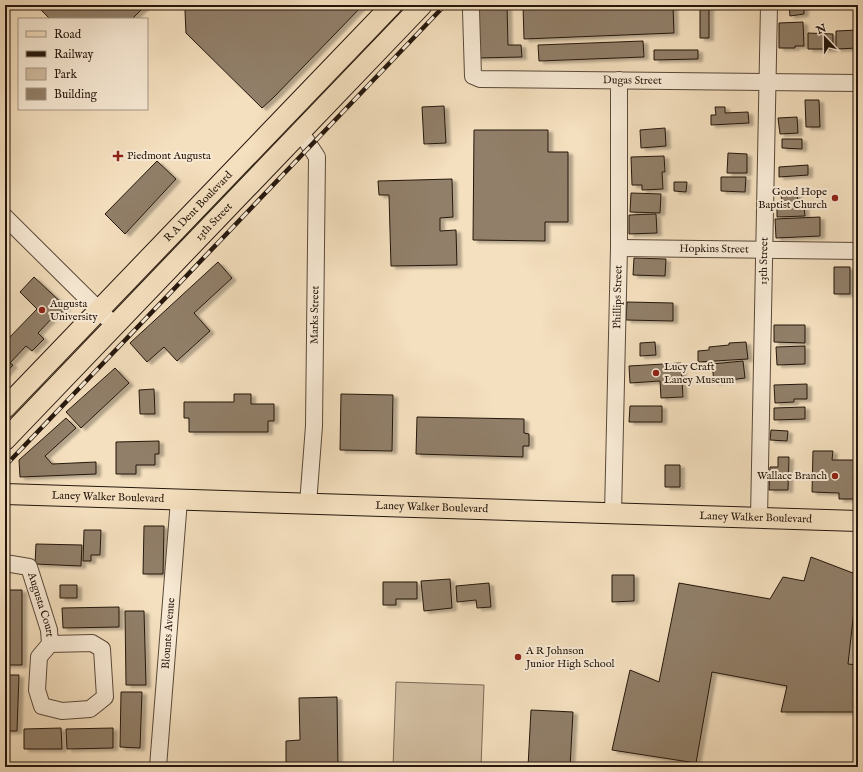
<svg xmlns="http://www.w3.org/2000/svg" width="863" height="772" font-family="'IM FELL English',serif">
  <defs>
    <filter id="shadow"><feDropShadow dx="4.5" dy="2.5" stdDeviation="1" flood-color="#0004"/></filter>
  </defs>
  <rect width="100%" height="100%" fill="#f4dfbe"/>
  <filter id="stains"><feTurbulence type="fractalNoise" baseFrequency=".005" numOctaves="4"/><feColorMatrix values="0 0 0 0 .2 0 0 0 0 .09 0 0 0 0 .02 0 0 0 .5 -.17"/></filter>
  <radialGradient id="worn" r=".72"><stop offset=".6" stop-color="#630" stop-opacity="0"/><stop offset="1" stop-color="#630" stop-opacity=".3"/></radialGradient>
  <path fill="#d1bda0" stroke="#7b6a56" d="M396,682L484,685L481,767H393Z"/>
  <path fill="#917f69" stroke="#25170d" filter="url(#shadow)" d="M36,5H146L132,19H50Z
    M188,5H363L274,97L262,108L186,33L185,11Z
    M476,5H507L508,45H521L522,57L477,58Z
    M523,5H673L674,33L524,39Z
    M700,5H709V38H700Z
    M789,5H804V14L790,16Z
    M803,22L804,46H795V48H779V23Z
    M858,30V48L836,49V31Z
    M808,33L833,34V49H808Z
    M643,41L644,57L539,61L538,45Z
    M654,50H698V59L654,60Z
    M805,100H819L820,127H806Z
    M444,106L446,143L424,144L422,107Z
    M715,107H725V113L748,112L749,123L711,125V115H716Z
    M797,117L798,133L780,134L778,118Z
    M665,128L666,146L641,148L640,130Z
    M474,130H548V152H568V222H545V241L473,240Z
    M782,139H802V149L782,148Z
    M728,153L747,154V173H727Z
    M664,156L665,172H662L663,189L642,190V185H632L631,157Z
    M157,161L176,179L125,234L105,214Z
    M808,165V175L779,177V167Z
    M721,177H746L745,192L721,191Z
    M452,179L453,217L440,218V231L456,230L457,265L391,266L389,195H379L378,181Z
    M674,182H687L686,192L674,191Z
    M631,193L661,194L660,213L630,212Z
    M797,193L798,202L782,204L781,194Z
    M804,206L805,216L777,217V207Z
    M656,214L657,233L629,234V215Z
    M820,217V236L776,238L775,219Z
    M634,258L666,259L665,276L633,275Z
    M218,262L232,278L194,313L210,331L177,361L164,347L147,362L130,343Z
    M834,267H850V294H834Z
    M34,277L66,307L56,318L54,316L38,333L44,339L32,351L26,346L10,363L13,365L5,374V342L37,309L20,292Z
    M627,302L673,303V321L626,320Z
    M774,325H805V343L774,342Z
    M655,342L656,355L640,356V343Z
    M746,342L748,359L698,362V351L709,350V347L729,345V343Z
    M805,346V364L777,365L776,347Z
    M743,361L745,378L714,382L712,364Z
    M681,363L683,397L661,398L660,381L630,383L629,366Z
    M115,368L129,383L81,428L66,412Z
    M807,384V399H794V402L775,403L774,385Z
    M154,389L155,414H140L139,390Z
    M234,394H251V404H274V421H268V432H189V418H184V402H234Z
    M341,394L393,395L392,451L340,450Z
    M630,406H662V422H629Z
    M805,407V419L774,420V408Z
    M417,417L524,419V433L529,434V446H523V457L416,454Z
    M66,418L76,428L45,456L52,464L96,462V474L20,477L19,460Z
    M771,430L788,431L787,441L770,440Z
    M159,441V454H155V465H136V474H116V442Z
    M813,451H833L832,460H858V499H839V493L812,492Z
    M778,457H789L788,490H769L770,467H778Z
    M665,465H680V487H665Z
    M144,526H164L163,574H143Z
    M84,530H101L100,555H91V561H83Z
    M36,544L82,545L81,566L35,564Z
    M811,557L858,575L848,664L858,665V712H781L787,686L712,672L696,763L612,750L630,670L659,682L679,583L770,599L783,577L804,581Z
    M612,575H634V601L612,602Z
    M450,579L452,608L424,611L421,581Z
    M383,582H417V599H396V605H383Z
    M489,583L491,607L477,608L476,600L457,602L456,586Z
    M60,585H77V598H60Z
    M5,590H22V665H5Z
    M119,607V627L63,628L62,608Z
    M125,611H144L146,685H126Z
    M5,675H19L17,731H5Z
    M121,692H142L140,748L120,747Z
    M337,697L338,767H286V741L300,740L299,698Z
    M531,710L573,712L570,767H528Z
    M61,728L62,749H24V729Z
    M113,728V748L67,749L66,729Z"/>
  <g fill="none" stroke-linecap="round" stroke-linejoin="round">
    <g stroke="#594939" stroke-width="18">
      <g id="minor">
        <path id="s1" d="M471,11L473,76L480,79L858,83"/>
        <path d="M300,131L317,157L314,426L308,504"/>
        <path d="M5,217L114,325"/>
        <path id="s2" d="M619,248L858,251"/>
        <path id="s3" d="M613,514L619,248V80"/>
        <path id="s4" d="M759,517L769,5"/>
        <path id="s5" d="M5,563L29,567L49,630L50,644L39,657L37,690L42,706L62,711L90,709L105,697L102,649L92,643L50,644"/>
        <path id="s6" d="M158,767L179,500"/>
      </g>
    </g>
    <g stroke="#25170d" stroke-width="22">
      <g id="major">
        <path id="s7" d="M5,408L392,5"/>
        <path id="s8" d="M5,440L422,5"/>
        <path id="s9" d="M5,494L858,521"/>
      </g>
    </g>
    <use href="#minor" stroke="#f8ead5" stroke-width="16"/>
    <use href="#major" stroke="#f4dfbe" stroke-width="20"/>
    <g stroke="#25170d" stroke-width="4.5">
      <path id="rail" d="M5,466L445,5"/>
    </g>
    <use href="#rail" stroke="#f8ead5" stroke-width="3" stroke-dasharray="9" stroke-linecap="butt"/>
  </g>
  <g fill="#8f2418" stroke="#f8ead5" stroke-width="1.5">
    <path d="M116 150h4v4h4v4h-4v4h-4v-4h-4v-4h4z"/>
    <circle cx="835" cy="198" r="4"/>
    <circle cx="42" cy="310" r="4"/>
    <circle cx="656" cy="373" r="4"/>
    <circle cx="835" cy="476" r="4"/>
    <circle cx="518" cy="657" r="4"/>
  </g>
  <g text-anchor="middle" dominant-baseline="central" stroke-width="4" stroke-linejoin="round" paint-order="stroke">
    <g font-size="11" fill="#25170d" stroke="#f8ead5">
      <text stroke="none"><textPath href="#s1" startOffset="225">Dugas Street</textPath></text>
      <text stroke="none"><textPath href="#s7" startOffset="279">R A Dent Boulevard</textPath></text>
      <text stroke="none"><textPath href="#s8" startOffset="302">13th Street</textPath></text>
      <text stroke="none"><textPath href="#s2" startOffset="95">Hopkins Street</textPath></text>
      <text stroke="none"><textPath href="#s4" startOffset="256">13th Street</textPath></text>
      <text stroke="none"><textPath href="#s3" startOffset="217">Phillips Street</textPath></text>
      <text transform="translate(315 315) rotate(-89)">Marks Street</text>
      <text stroke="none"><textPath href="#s9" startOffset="103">Laney Walker Boulevard</textPath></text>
      <text stroke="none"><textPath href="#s9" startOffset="427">Laney Walker Boulevard</textPath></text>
      <text stroke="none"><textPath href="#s9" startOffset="751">Laney Walker Boulevard</textPath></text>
      <text stroke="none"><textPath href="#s5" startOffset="64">Augusta Court</textPath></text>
      <text stroke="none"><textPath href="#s6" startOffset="134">Blounts Avenue</textPath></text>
    </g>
    <g font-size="11" fill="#25170d" stroke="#f8ead5" text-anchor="start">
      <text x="127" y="156">Piedmont Augusta</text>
      <text x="827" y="192" text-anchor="end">Good Hope<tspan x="827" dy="13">Baptist Church</tspan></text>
      <text x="50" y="304">Augusta<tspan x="50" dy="13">University</tspan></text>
      <text x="664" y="367">Lucy Craft<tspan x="664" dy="13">Laney Museum</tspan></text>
      <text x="827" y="476" text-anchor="end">Wallace Branch</text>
      <text x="526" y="651">A R Johnson<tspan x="526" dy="13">Junior High School</tspan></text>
    </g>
  </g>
  <rect width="863" height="772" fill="none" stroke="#f4dfbe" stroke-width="20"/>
  <rect x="6" y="6" width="851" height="760" fill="none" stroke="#25170d" stroke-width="2"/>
  <rect x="10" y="10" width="843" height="752" fill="none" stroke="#25170d"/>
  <rect x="18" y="18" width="130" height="92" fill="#f8ead5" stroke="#a49685"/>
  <rect x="26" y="31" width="20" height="6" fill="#f4dfbe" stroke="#a49685"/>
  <text x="54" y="38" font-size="12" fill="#25170d">Road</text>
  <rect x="26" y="51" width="20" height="6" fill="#25170d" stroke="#a49685"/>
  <text x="54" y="58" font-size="12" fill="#25170d">Railway</text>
  <rect x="26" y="68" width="20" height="12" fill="#d1bda0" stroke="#a49685"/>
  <text x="54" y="78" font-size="12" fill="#25170d">Park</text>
  <rect x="26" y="88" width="20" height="12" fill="#917f69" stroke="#a49685"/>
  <text x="54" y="98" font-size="12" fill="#25170d">Building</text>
  <g transform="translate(825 38) rotate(338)" stroke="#f8ead5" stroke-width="3" paint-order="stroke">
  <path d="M0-3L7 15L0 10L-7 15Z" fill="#25170d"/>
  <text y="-6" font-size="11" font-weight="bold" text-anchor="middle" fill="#25170d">N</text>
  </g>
  <rect width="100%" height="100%" filter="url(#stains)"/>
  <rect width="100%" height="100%" fill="url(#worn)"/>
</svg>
